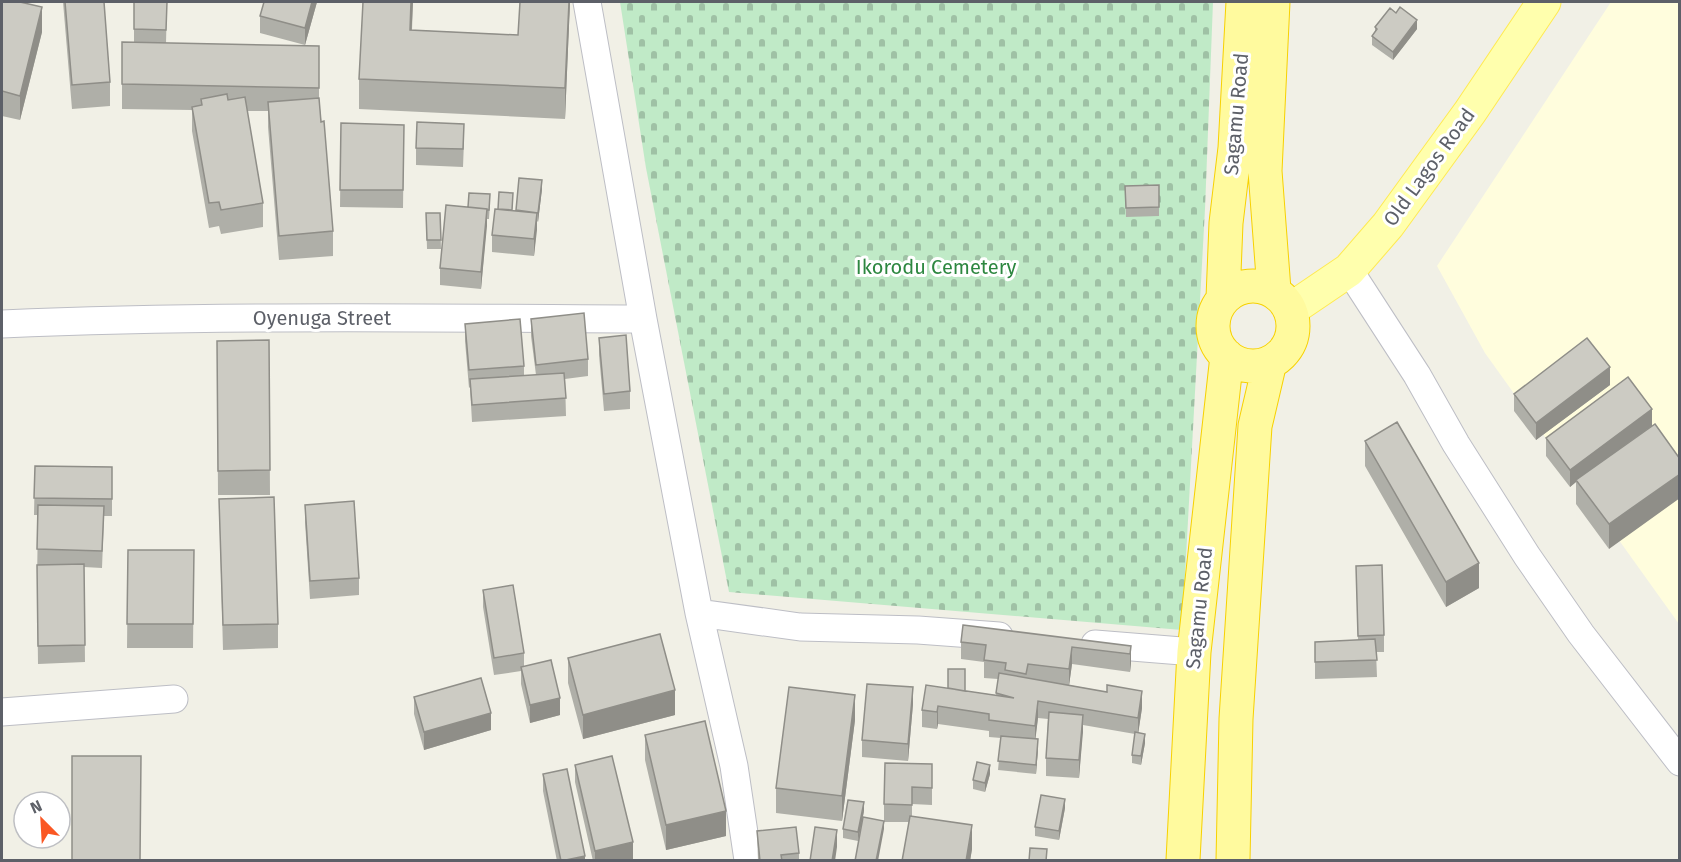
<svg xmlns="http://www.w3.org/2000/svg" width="1681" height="862" font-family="'Fira Sans',sans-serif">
  <defs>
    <pattern id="cemetery-stones" width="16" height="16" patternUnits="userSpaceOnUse" patternTransform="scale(1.5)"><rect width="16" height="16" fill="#c0eac7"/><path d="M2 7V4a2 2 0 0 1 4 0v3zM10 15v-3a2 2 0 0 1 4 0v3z" fill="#9fc1a5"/></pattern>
  </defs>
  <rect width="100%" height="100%" fill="#f1f0e6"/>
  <path fill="#fffddd" d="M1611,2H1679V624L1485,353L1437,266Z"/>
  <path fill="url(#cemetery-stones)" d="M620,2H1213L1205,209L1182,630L729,592L646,168Z"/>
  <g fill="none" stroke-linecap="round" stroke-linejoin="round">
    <g stroke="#bdbec5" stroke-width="29">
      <path id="minor" d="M587,2L643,319L699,613L734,766L748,860
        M1349,270L1417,375L1456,444L1527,556L1581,634L1680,762
        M2,324C215,315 429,318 643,319
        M699,613L800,627L918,630L999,636
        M1095,644L1194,652
        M2,712L174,699"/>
    </g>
    <g stroke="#ffea51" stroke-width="35">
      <path id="primary" d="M1290,310L1349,270L1388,225L1470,112L1544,2"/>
    </g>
    <g stroke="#f7d100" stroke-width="35">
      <path id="trunk" d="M1273,2L1265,171L1274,290
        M1213 326a40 40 0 1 1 80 0a40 40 0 1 1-80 0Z
        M1223,298L1226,223L1235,148L1243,2
        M1183,860L1194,652L1227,356
        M1233,860L1236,719L1255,426L1270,362"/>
    </g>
    <use href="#minor" stroke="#fff" stroke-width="27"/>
    <use href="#primary" stroke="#ffffad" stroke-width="33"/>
    <use href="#trunk" stroke="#fffa9e" stroke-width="33"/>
  </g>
  <path fill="#afafa8" d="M2,2L42,32L20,120L2,116Z
    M63,2H104L110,82V106L72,109Z
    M134,2H167L166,43L319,46V99L333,231V256L279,260L268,127V111H247L263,203V227L221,234L219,226L209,228L192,131V110L122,109V42L134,43Z
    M317,2L305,45L260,33V16Z
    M413,2L412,30L518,35L570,2L565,119L359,109V79Z
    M1396,13L1417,29L1393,60L1372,45V36L1375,33V27Z
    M341,123L404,125L403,208L340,207Z
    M464,141L463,167L416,165V148Z
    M1159,185V216L1126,217L1125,186Z
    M542,189L538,222L537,221L534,256L492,252V235L498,209L513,202L512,210L516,211Z
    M490,203L489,219H487L481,289L440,285V268L468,207Z
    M426,213H440L441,249H427Z
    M531,319L588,359V376L565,379L566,416L472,422L470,387L469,388L465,341V324L524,366V376L536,375L531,336Z
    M599,338L630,391V409L604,411L599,355Z
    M269,340L270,495H218L217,341Z
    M1628,377L1609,549L1576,504V482L1570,487L1546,456V438Z
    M1610,385L1536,440L1514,411V394Z
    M1365,441L1479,588L1446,607L1365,466Z
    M35,466L112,467V516H104L102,568L84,567L85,662L38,664L37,582L38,515H34Z
    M219,499L278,624V648L223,650Z
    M305,505L359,578V595L310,599L305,522Z
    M128,550H194L193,648H127Z
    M1356,566L1384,635V652H1376L1377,677L1315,679V642L1358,640Z
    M483,590L524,653V667L560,715L530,723L521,684V671L494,675L483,607Z
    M961,642L1131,646V663L1130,672L1072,664L1069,685L1107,692V685L1142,708L1138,733L1145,743L1141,765L1132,763V755L1135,734L1083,725L1079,778L1046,776V758L1048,719L1038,718L1035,739L1038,748L1036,774L998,770L1001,738L989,737V731L938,724L937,729L922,727V710L965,691L996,695L998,679L984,678V662L961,659Z
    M568,658L675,715L583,739L568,683Z
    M414,697L491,730L424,750L414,714Z
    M913,704L908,761L862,757V740Z
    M855,720L842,821L776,813V788Z
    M645,735L726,836L666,850L645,760Z
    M932,764V805L912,804V816L972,849L970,861H902L909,822H884V829V804Z
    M575,765L633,859L628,861H593L575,782Z
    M543,774L585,861H557L543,791Z
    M990,774L985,792L973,789V780Z
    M1065,808L1059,840L1035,836V827Z
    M864,811L858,841L843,838V829Z
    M757,831L799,853V861H758Z"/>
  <path fill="#8f8e88" d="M312,2H317L305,45V28Z
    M411,2H413L410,61V30Z
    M569,2H570L565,119V88Z
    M42,7V32L20,120V96Z
    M1417,20V29L1393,60V52Z
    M542,180V189L538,222V213Z
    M487,209V226L481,289V272Z
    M537,213V230L534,256V239Z
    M1610,367V385L1536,440V423Z
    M1652,409V426L1576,480V482L1570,487V470Z
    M1680,474V498L1609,549V524Z
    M1479,563V588L1446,607V582Z
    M1131,646V663L1130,672V654Z
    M1072,647V664L1069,686V669Z
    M913,687V704L908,761V744Z
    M675,690V715L583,739V715Z
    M1142,691V708L1138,735V718Z
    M855,695V720L842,821V796Z
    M560,698V715L530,723V705Z
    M1038,701V718L1035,743V726Z
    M938,706V724L937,729V712Z
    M491,713V730L424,750V732Z
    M1083,715V732L1079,778V760Z
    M1145,734V743L1141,765V756Z
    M1038,739V748L1036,774V765Z
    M990,765V774L985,792V783Z
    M1065,799V808L1059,840V831Z
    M864,802V811L858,841V832Z
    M726,811V836L666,850V825Z
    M884,821V829L878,861H876Z
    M972,825V849L970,861H966Z
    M837,830V847L835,861H832Z
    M633,842V859L628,861H595V851Z
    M585,856V861H564Z"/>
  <path fill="#cccbc3" stroke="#8f8e88" stroke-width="1.5" d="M2,2H20L42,7L20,96L2,91Z
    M65,2H104L110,82L72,85Z
    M134,2H167L166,30L134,29Z
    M264,2H312L305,28L260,16Z
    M363,2H411L410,30L518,35L520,2H569L565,88L359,79Z
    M1400,7L1417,20L1393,52L1372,36L1377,29L1375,27L1390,8L1396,13Z
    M122,42L319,46V88L122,84Z
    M227,94L228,100L245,97L263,203L221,210L219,202L209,203L192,107L202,105L201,99Z
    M319,98L321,122L324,121L333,231L279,236L268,102Z
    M417,122L464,124L463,149L416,148Z
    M341,123L404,125L403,190H340Z
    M519,178L542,180L538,213L516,210Z
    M1159,185V207L1126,208L1125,186Z
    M499,192L513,193L512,210L498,209Z
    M469,193L490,194L489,210H487V209L468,207Z
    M446,205L487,209L481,272L440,268Z
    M495,209L537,213L534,239L492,235Z
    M426,213H440L441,240H427Z
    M584,313L588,359L536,365L531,319Z
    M520,319L524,366L469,370L465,324Z
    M626,335L630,391L604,394L599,338Z
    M1587,338L1610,367L1536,423L1514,394Z
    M269,340L270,470L218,471L217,341Z
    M564,373L566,398L472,405L470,379Z
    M1628,377L1652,409L1570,470L1546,438Z
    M1397,422L1479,563L1446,582L1365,441Z
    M1655,424L1680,459V474L1609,524L1576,480Z
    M35,466L112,467V499L34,498Z
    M274,497L278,624L223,625L219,499Z
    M354,501L359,578L310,581L305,505Z
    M38,505L104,506L102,551L37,549Z
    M128,550H194L193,624H127Z
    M84,564L85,645L38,646L37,565Z
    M1382,565L1384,635L1358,636L1356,566Z
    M513,585L524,653L494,658L483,590Z
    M963,625L1131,646L1130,654L1072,647L1069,669L1028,664L1026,674L1005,670L1006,663L984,660L986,645L961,642Z
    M660,634L675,690L583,715L568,658Z
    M1375,639L1377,660L1315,662V642Z
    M551,660L560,698L530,705L521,667Z
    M948,669H965V691L948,688Z
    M999,673L1107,692V685L1142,691L1138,718L1038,701L1035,726L989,720V714L938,706L937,712L922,710L926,685L1014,698L996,693Z
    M481,678L491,713L424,732L414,697Z
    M867,684L913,687L908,744L862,740Z
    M789,687L855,695L842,796L776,788Z
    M1049,712L1083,715L1079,760L1046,758Z
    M705,721L726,811L666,825L645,735Z
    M1135,732L1145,734L1141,756L1132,755Z
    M1001,736L1038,739L1036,765L998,761Z
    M72,756H141L140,861H72Z
    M612,756L633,842L595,851L575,765Z
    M977,762L990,765L985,783L973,780Z
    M885,763L932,764V788L912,787V805L884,804Z
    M567,769L585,856L561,861L543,774Z
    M1041,795L1065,799L1059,831L1035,827Z
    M848,800L864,802L858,832L843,829Z
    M910,816L972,825L966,861H902Z
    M863,817L884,821L876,861H855Z
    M796,827L799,853L781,855L782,861H760L757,831Z
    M815,827L837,830L832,861H810Z
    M1030,848L1047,849L1046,861H1029Z"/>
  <g text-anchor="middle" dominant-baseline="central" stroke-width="6" stroke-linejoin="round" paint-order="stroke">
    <g font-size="20" fill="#5d6068" stroke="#fff">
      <text transform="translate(1236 114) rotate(-85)">Sagamu Road</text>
      <text transform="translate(1429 167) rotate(-54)">Old Lagos Road</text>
      <text x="322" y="318">Oyenuga Street</text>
      <text transform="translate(1199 608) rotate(-84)">Sagamu Road</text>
    </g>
    <g font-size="20" fill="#2d8740" stroke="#fff">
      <text x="936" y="267">Ikorodu Cemetery</text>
    </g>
  </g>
  <rect width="1681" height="862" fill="none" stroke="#5d6068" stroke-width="6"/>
  <g transform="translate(42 820) rotate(336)"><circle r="28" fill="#ffffff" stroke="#bebfc3" stroke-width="1.5"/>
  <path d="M0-4.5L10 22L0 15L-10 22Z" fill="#fa5723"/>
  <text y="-9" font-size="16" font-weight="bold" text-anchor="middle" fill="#5d6068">N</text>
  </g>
</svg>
